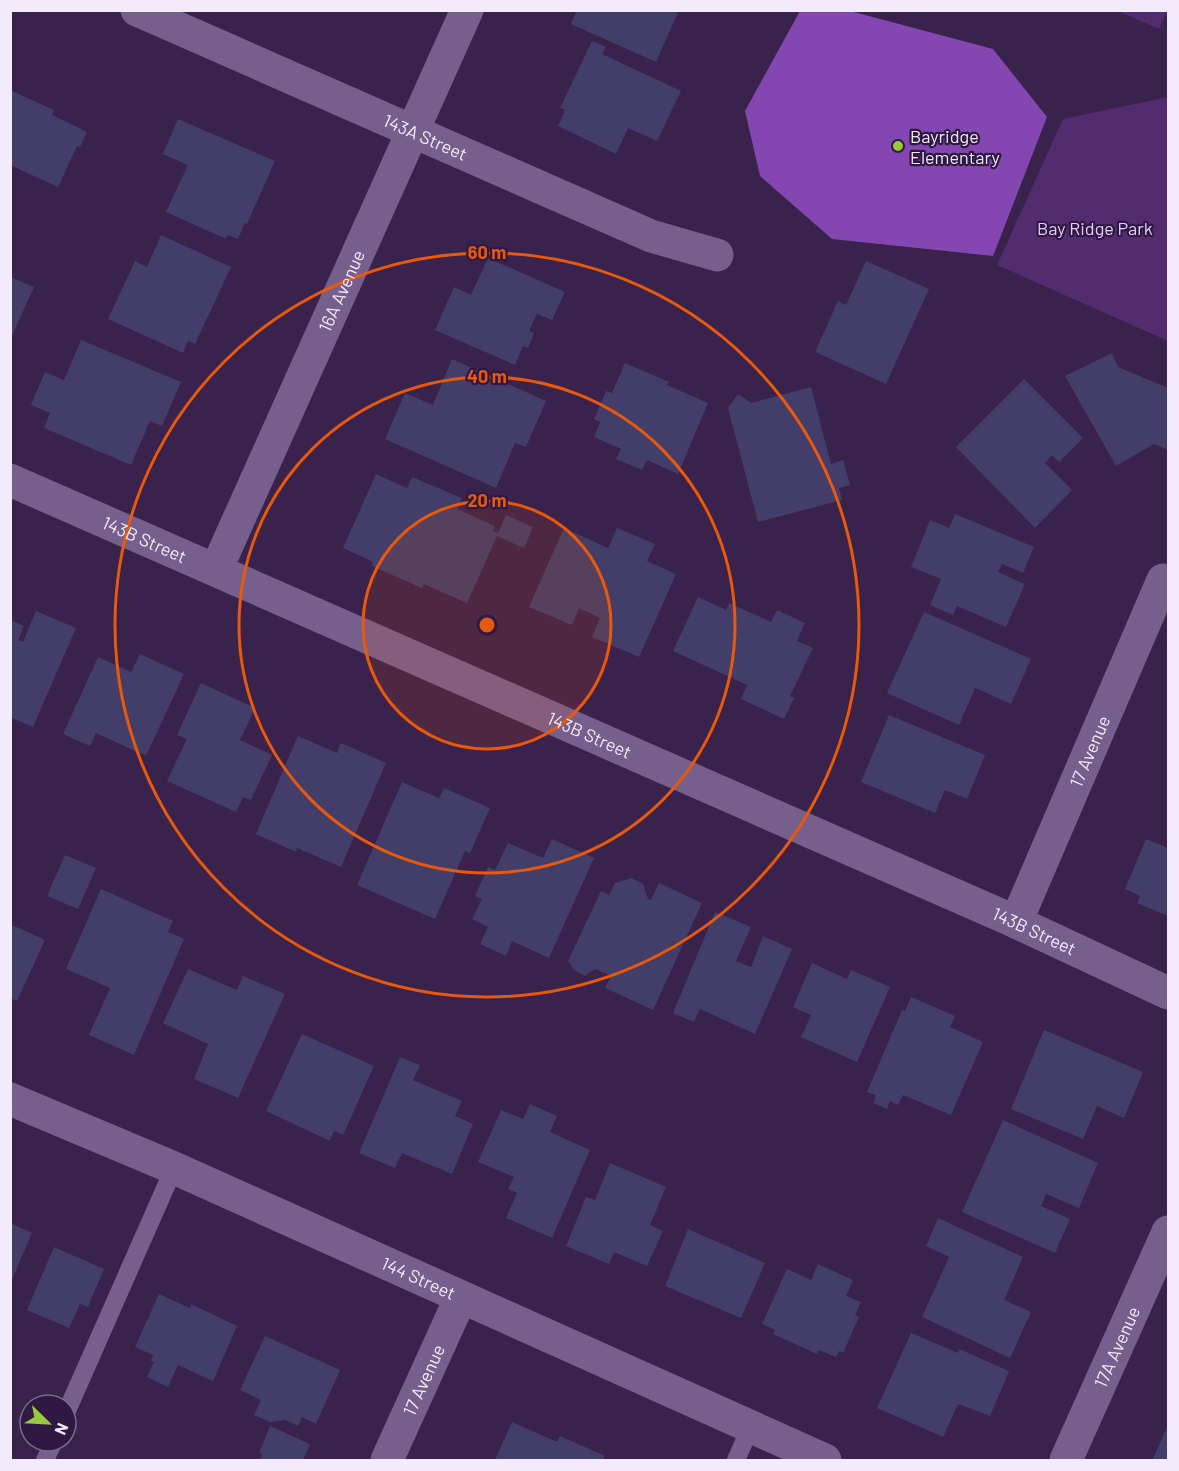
<svg xmlns="http://www.w3.org/2000/svg" width="1179" height="1471" font-family="Barlow,sans-serif">
  <rect width="100%" height="100%" fill="#39224c"/>
  <path fill="#532c70" d="M1118,11H1167L1159,29Z
    M1168,97V341L997,265L1063,119Z"/>
  <path fill="#8447b1" d="M850,11L993,49L1047,117L993,256L832,239L760,176L745,111L800,11Z"/>
  <path fill="#433d6a" d="M577,10H679L656,62L571,24Z
    M592,41L606,47L602,54L681,91L657,141L628,128L616,154L558,126L565,110L560,108Z
    M10,90L54,110L52,115L87,132L80,147L77,146L58,187L10,165Z
    M178,119L275,161L247,224L245,223L238,239L227,235L226,239L166,212L188,165L163,154Z
    M161,235L231,267L195,344L188,341L183,353L108,319L135,261L147,267Z
    M488,258L565,292L552,320L537,314L529,331L534,333L528,348L523,346L515,365L435,330L454,287L471,295Z
    M866,261L929,289L886,384L815,352L838,301L846,305Z
    M10,277L34,287L10,340Z
    M81,340L181,382L162,426L150,421L131,465L44,428L50,413L31,405L45,372L64,380Z
    M1112,353L1118,367L1168,388V450L1154,444L1116,466L1065,376Z
    M452,359L546,401L526,447L515,443L496,488L385,439L405,393L433,405Z
    M625,363L669,382L667,385L708,403L678,474L647,460L642,470L616,459L621,449L594,437L600,422L594,419L606,391L612,393Z
    M1024,379L1083,438L1059,462L1052,455L1045,463L1072,490L1035,528L956,447Z
    M811,387L831,464L843,460L850,485L839,488L842,500L758,522L728,408L738,394L751,403Z
    M376,474L407,488L412,477L462,498L457,509L495,526L493,531L498,533L506,515L533,527L524,548L497,536L467,603L424,584L422,588L372,566L373,562L343,548Z
    M955,514L1034,547L1023,573L1002,564L998,572L1025,584L1006,627L957,606L953,615L930,605L941,579L911,567L930,520L949,528Z
    M564,528L608,548L617,528L655,544L647,561L676,574L639,657L592,637L600,618L579,608L572,625L529,607Z
    M698,597L726,610L729,603L771,622L777,610L805,623L797,641L813,648L790,696L794,698L784,719L741,699L747,685L673,651Z
    M36,611L76,628L33,727L10,717V620L24,626L18,640L23,642Z
    M924,612L1031,659L1011,704L975,688L959,725L887,693Z
    M140,654L184,674L146,756L96,733L90,746L63,734L98,657L131,672Z
    M201,683L255,708L240,740L272,755L251,800L243,797L236,812L167,781L187,739L177,735Z
    M889,715L985,755L967,799L945,790L935,813L861,782Z
    M298,736L337,753L341,743L386,763L341,867L297,848L296,852L256,834Z
    M402,782L439,798L444,788L490,808L470,853L465,851L435,919L357,885Z
    M552,839L594,858L549,958L512,941L506,956L480,944L488,927L472,919L482,899L475,896L488,867L495,870L508,843L543,858Z
    M1146,839L1168,848V916L1137,903L1140,896L1125,889Z
    M65,855L96,868L78,909L47,896Z
    M631,878L643,884L648,899L651,900L659,883L702,903L653,1010L605,988L611,976L595,969L585,976L574,970L568,961L601,891L609,895L615,883Z
    M101,889L173,921L168,932L184,939L134,1055L89,1035L110,988L66,969Z
    M715,912L751,927L736,961L751,967L763,936L792,949L755,1034L700,1009L694,1022L673,1013Z
    M10,924L45,940L17,1001L10,998Z
    M812,963L847,979L851,970L890,987L857,1062L801,1037L811,1015L793,1007Z
    M188,969L237,990L243,976L285,994L238,1098L194,1079L208,1044L163,1023Z
    M911,997L955,1016L950,1027L983,1042L951,1115L903,1095L898,1105L890,1101L887,1109L873,1103L876,1095L867,1092L902,1010L905,1011Z
    M1044,1030L1143,1072L1124,1118L1097,1106L1083,1139L1011,1109Z
    M302,1034L374,1066L343,1135L334,1131L330,1141L266,1111Z
    M400,1057L420,1065L413,1080L462,1101L455,1116L473,1124L452,1174L402,1153L395,1168L359,1153Z
    M530,1104L557,1116L550,1132L590,1150L552,1238L506,1218L517,1193L508,1189L514,1177L478,1162L501,1110L523,1119Z
    M1003,1120L1098,1163L1079,1208L1046,1194L1041,1206L1070,1219L1055,1253L962,1212Z
    M610,1163L666,1187L650,1225L663,1231L647,1266L614,1252L609,1264L566,1246L586,1197L595,1200Z
    M938,1218L1023,1257L1004,1300L1031,1312L1010,1358L922,1317L949,1257L926,1246Z
    M10,1223L32,1233L10,1284Z
    M688,1229L765,1263L741,1318L665,1286Z
    M54,1247L104,1269L88,1307L80,1304L69,1328L27,1310Z
    M818,1264L853,1280L846,1296L861,1302L855,1315L859,1317L843,1353L839,1351L836,1357L819,1350L817,1354L773,1334L775,1330L762,1324L787,1269L811,1280Z
    M159,1294L190,1308L191,1304L237,1326L213,1381L178,1365L168,1387L147,1377L154,1362L151,1361L153,1355L135,1347Z
    M911,1333L958,1353L959,1349L1009,1371L990,1416L958,1404L943,1437L877,1408Z
    M265,1336L340,1370L316,1424L302,1417L298,1426L285,1420L270,1422L254,1415L261,1400L240,1390Z
    M512,1422L557,1442L560,1436L605,1456L603,1460H495Z
    M1168,1425V1460H1155L1153,1459Z
    M270,1426L310,1444L303,1460H260L262,1454L259,1453Z"/>
  <g fill="none" stroke-linecap="round" stroke-linejoin="round">
    <path stroke="#775f8d" stroke-width="18" d="M66,1413L174,1168
      M45,1460L54,1441
      M736,1460L751,1426"/>
    <g stroke="#775f8d" stroke-width="33">
      <path id="s1" d="M137,10L651,236L717,255"/>
      <path id="s2" d="M10,480L1016,922L1168,993"/>
      <path id="s3" d="M216,570L467,10"/>
      <path id="s4" d="M1016,922L1163,580"/>
      <path id="s5" d="M387,1460L461,1297"/>
      <path id="s6" d="M1066,1460L1168,1232"/>
    </g>
    <path stroke="#775f8d" stroke-width="33" id="s7" d="M10,1099L174,1168L825,1460"/>
  </g>
  <circle cx="487" cy="625" r="124" fill="#e8590c" fill-opacity=".12"/>
  <g fill="none" stroke="#e8590c" stroke-width="3">
    <circle cx="487" cy="625" r="124"/>
    <circle cx="487" cy="625" r="248"/>
    <circle cx="487" cy="625" r="372"/>
  </g>
  <circle fill="#95cc3b" stroke="#2f1841" stroke-width="2" cx="898" cy="146" r="6"/>
  <g text-anchor="middle" dominant-baseline="central" stroke-width="4.5" stroke-linejoin="round" paint-order="stroke">
    <g font-size="18" fill="#f3ebfb" stroke="#2f1841" text-anchor="start">
      <text x="910" y="136">Bayridge<tspan x="910" dy="21">Elementary</tspan></text>
    </g>
    <g font-size="18" fill="#f3ebfb" stroke="#2f1841">
      <text stroke="none"><textPath href="#s1" startOffset="315">143A Street</textPath></text>
      <text stroke="none"><textPath href="#s3" startOffset="306">16A Avenue</textPath></text>
      <text stroke="none"><textPath href="#s2" startOffset="147">143B Street</textPath></text>
      <text stroke="none"><textPath href="#s2" startOffset="633">143B Street</textPath></text>
      <text stroke="none"><textPath href="#s4" startOffset="186">17 Avenue</textPath></text>
      <text stroke="none"><textPath href="#s2" startOffset="1119">143B Street</textPath></text>
      <text stroke="none"><textPath href="#s7" startOffset="446">144 Street</textPath></text>
      <text stroke="none"><textPath href="#s6" startOffset="124">17A Avenue</textPath></text>
      <text stroke="none"><textPath href="#s5" startOffset="88">17 Avenue</textPath></text>
    </g>
    <g font-size="18" fill="#e5c9ff" stroke="#2f1841">
      <text x="1095" y="228">Bay Ridge Park</text>
    </g>
  </g>
  <circle cx="487" cy="625" r="9" fill="#e8590c" stroke="#2f1841" stroke-width="3"/>
  <g font-size="18" text-anchor="middle" font-weight="bold" fill="#e8590c" stroke="#2f1841" stroke-width="4.5" stroke-linejoin="round" paint-order="stroke">
    <text x="487" y="259">60 m</text>
    <text x="487" y="383">40 m</text>
    <text x="487" y="507">20 m</text>
  </g>
  <rect width="1179" height="1471" fill="none" stroke="#f3ebfb" stroke-width="24"/>
  <g transform="translate(48 1423) rotate(114)"><circle r="28" fill="#2f1841" stroke="#7d6c8b" stroke-width="1.5"/>
  <path d="M0-4.5L10 22L0 15L-10 22Z" fill="#95cc3b"/>
  <text y="-9" font-size="16" font-weight="bold" text-anchor="middle" fill="#f3ebfb">N</text>
  </g>
</svg>
